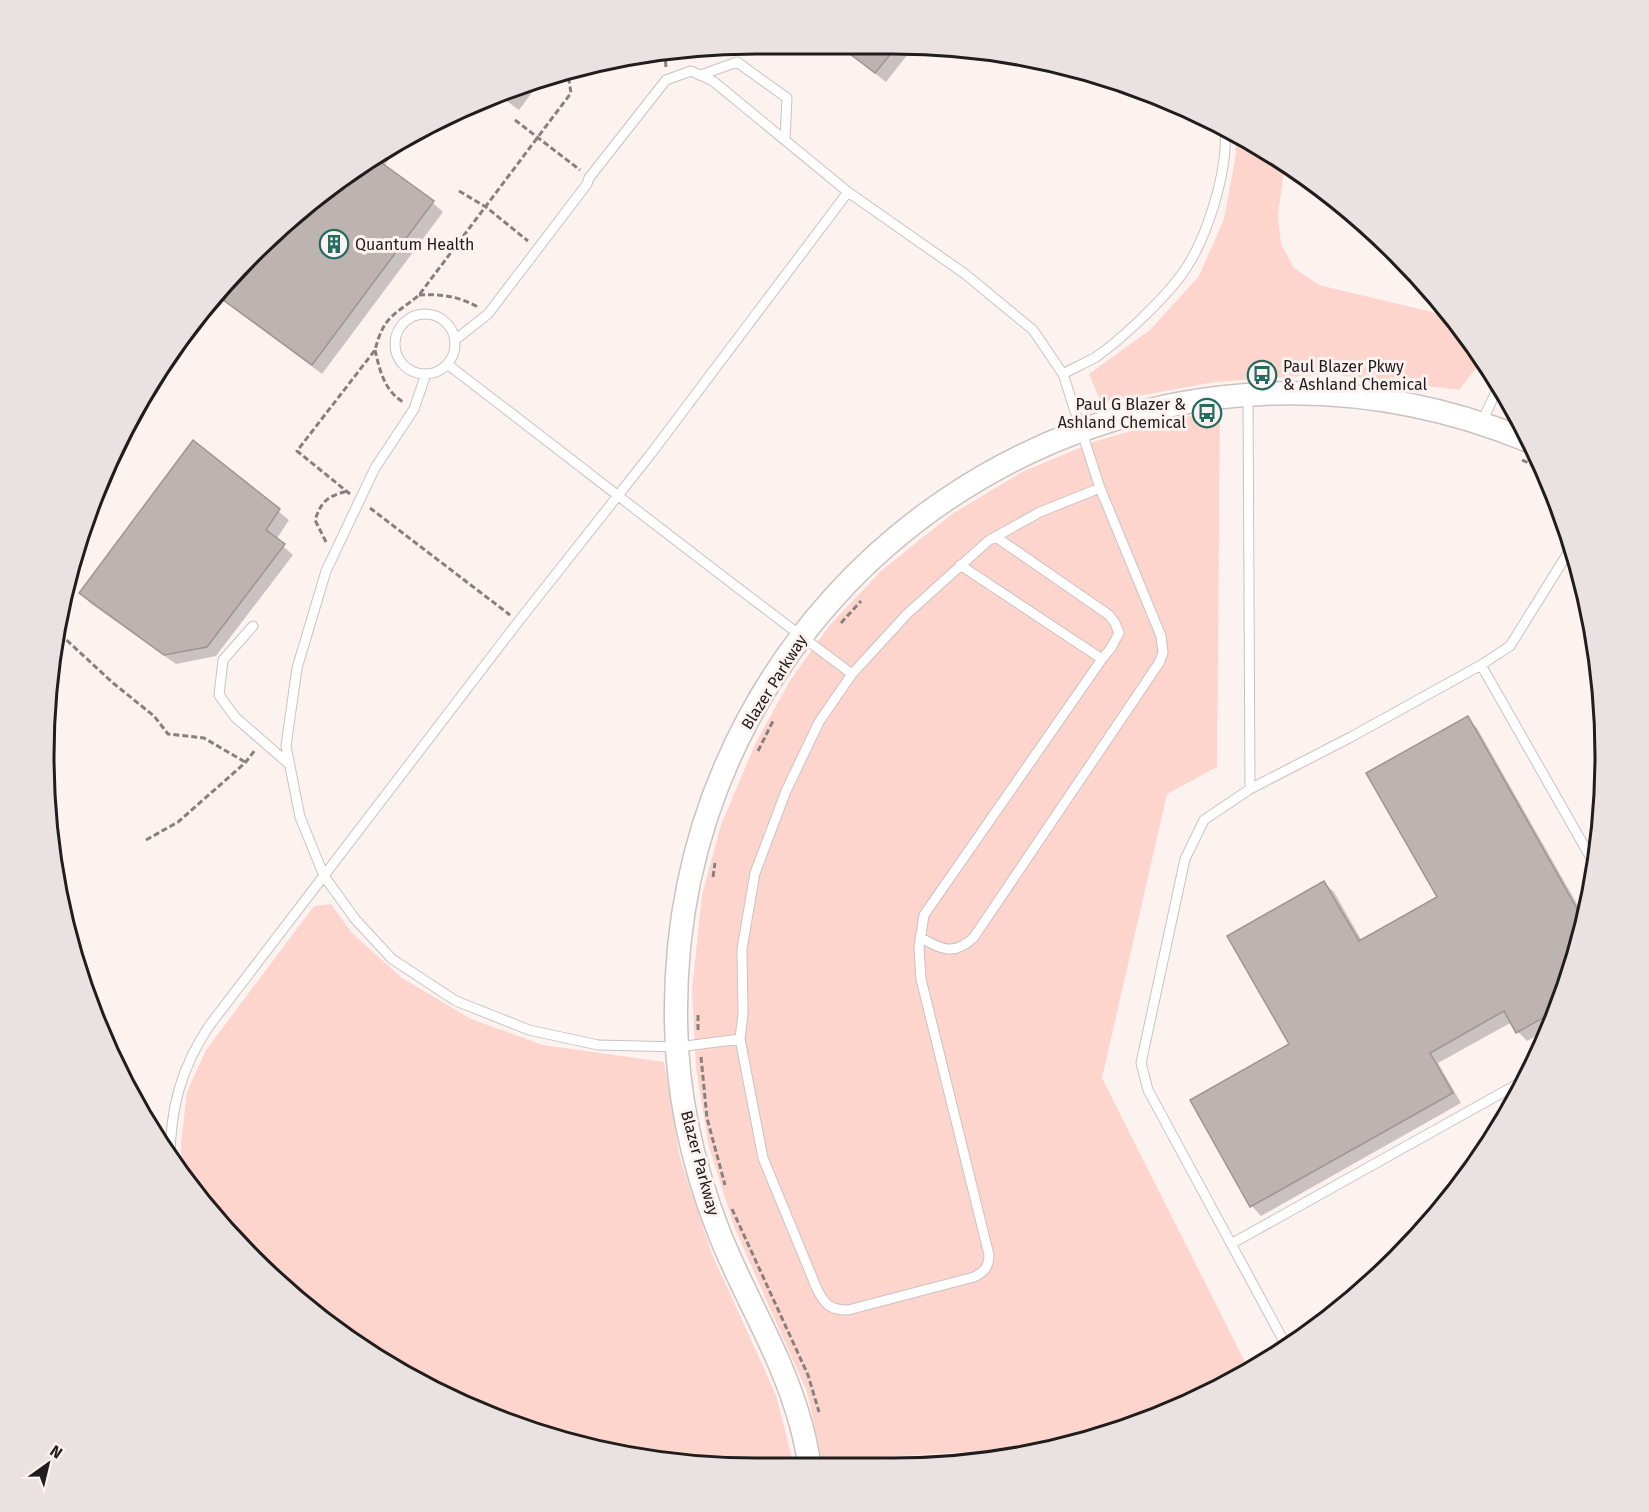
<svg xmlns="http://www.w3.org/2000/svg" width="1649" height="1512" font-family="'Fira Sans',sans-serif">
  <rect width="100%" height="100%" fill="#fcf3f1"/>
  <path fill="#fed5cd" d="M1235,135L1285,162L1278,215L1281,244L1294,268L1319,285L1436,313H1447L1484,358L1459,390L1330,374L1215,382L1101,403L1089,374L1150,330L1199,276L1224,219L1236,154Z
    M1220,411L1217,767L1167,794L1102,1078L1249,1370L1165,1414L1061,1446L822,1461L807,1392L735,1229L709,1147L696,1068L692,989L702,895L721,825L756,742L791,679L830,625L881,571L952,514L1022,472L1096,441L1170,420Z
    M331,904L352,933L402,978L471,1019L543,1045L664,1062L680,1158L712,1254L776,1395L794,1466L663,1462L527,1431L400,1373L286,1291L182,1173L181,1144L187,1092L206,1050L314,906Z"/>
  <path fill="#0003" d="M837,44L915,45L886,82Z
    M539,83L519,110L501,97Z
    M403,141L384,166L433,203L443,212L322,374L215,294L220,286L322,191Z
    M193,442L289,520L276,540L293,555L216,656L176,664L90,603L81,593Z
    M1467,718L1477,728L1585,918L1551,1028L1527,1041L1518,1032L1512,1022L1438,1063L1461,1103L1261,1216L1252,1206L1192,1101L1291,1045L1324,883L1334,892L1362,941L1439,898Z"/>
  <path fill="#bdb4b2" stroke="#9d9593" stroke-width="1.5" d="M837,44L898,45L875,73Z
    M375,158L434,201L312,365L215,294L220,286L322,191Z
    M193,440L280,509L266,530L285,544L207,647L164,655L79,593Z
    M1468,716L1584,921L1557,1010L1516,1033L1504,1011L1430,1053L1453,1093L1250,1207L1190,1100L1289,1044L1227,936L1324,881L1359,941L1437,897L1366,773Z"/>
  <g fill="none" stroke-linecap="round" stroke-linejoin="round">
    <g stroke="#cbc2c0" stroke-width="11">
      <path id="service" d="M701,75L737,62L787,98L785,140
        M395 344a30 30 0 1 1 60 0a30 30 0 1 1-60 0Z
        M455,340L488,314L587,184L589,178L666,80L691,71L713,81L848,192
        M426,374L414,409L375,468L326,571L297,668L286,746L300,817L324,876L355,919L392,959L456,1001L529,1030L598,1045L678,1047L740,1039L743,1014L742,949L755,873L786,791L819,722L852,674
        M1063,374C1074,368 1085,363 1096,357C1122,339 1164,299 1182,274C1207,240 1228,171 1225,130
        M1248,396L1250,789L1204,820L1185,859L1141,1063L1148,1090L1288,1349
        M1481,424L1499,385
        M996,537L1109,615L1115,623L1119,633L1111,648L1102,659
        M253,626L223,660L219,695L235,717L290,765
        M1481,665L1595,865
        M1250,789L1351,737L1481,665L1510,646L1571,548
        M920,937C941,950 955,956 974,937L1159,663L1163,653L1161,636L1100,488
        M740,1039L763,1158L817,1289C825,1305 830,1310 848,1310L974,1277C984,1272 989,1267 989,1255L921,979L919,947L924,915L1102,659L960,565
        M170,1160C170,1109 181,1068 209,1026L518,622L650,455L848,192L965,274L1033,330L1063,374L1100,488L1040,512L988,541L907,614L852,674C716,573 582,467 447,364
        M1231,1244L1523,1081
        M870,1468L929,1465"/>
    </g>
    <g stroke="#cbc2c0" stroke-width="25">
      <path id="tertiary" d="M810,1466C807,1452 805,1438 801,1425C783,1356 743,1295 718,1230C692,1163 677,1093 676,1022C669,576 1116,271 1529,441"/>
    </g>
    <path stroke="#86807f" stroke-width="3" stroke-dasharray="6 3" stroke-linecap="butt" d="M665,52L666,69
      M515,120L580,170
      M459,191L486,207L528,241
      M419,295C443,294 457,296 478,307
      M375,350C380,371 384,390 403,402
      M1522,460L1544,470
      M350,494L297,451L375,350C384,315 394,316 419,295L571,93L568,74
      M370,508L510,615
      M326,542L315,520C322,500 327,497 347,491
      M841,623L861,601
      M60,634L113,683L154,716L168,734L204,738L245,762
      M758,751L774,719
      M146,840L178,822L245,763L255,750
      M713,877L715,863
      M698,1015V1032
      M701,1057L707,1118L725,1185
      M732,1209L808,1375L819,1412"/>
    <use href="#service" stroke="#fff" stroke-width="9"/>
    <use href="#tertiary" stroke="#fff" stroke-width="22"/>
  </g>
  <defs>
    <g id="building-ring" transform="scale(1.5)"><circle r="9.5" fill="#fcf3f1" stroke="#246b61" stroke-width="1.5"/><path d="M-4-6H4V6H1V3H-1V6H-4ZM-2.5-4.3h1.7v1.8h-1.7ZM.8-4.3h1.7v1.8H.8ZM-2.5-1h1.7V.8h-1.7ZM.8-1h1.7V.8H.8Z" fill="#246b61"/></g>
    <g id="bus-ring" transform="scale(1.5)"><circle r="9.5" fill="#fcf3f1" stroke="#246b61" stroke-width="1.5"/><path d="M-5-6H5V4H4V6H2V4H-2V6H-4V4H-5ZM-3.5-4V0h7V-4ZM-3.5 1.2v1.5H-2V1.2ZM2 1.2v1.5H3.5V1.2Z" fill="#246b61"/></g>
  </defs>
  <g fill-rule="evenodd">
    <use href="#building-ring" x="334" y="244"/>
    <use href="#bus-ring" x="1262" y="375"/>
    <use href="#bus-ring" x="1207" y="413"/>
  </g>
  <g text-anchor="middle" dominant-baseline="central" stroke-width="6" stroke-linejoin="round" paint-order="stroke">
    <g font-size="16" fill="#201d1c" stroke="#fcf3f1" text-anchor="start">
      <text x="355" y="244">Quantum Health</text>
      <text x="1283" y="366">Paul Blazer Pkwy<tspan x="1283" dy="18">&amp; Ashland Chemical</tspan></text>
      <text x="1186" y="404" text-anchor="end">Paul G Blazer &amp;<tspan x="1186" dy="18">Ashland Chemical</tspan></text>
    </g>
    <g font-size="16" fill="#201d1c" stroke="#fcf3f1">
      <text transform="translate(774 682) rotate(-58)">Blazer Parkway</text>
      <text transform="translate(700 1163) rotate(75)">Blazer Parkway</text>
    </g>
  </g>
  <path d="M0 0H1649V1512H0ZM756 54H893A702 702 0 0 1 1595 756V756A702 702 0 0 1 893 1458H756A702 702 0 0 1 54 756V756A702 702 0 0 1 756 54Z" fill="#eae2e0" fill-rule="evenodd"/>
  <path fill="none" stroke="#201d1c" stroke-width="3" d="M756 54H893A702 702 0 0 1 1595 756V756A702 702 0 0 1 893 1458H756A702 702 0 0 1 54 756V756A702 702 0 0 1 756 54Z"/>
  <g transform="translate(48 1464) rotate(34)" stroke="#fcf3f1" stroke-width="4.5" paint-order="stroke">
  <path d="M0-4.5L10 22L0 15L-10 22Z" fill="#201d1c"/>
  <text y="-9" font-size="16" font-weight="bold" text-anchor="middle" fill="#201d1c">N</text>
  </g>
</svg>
